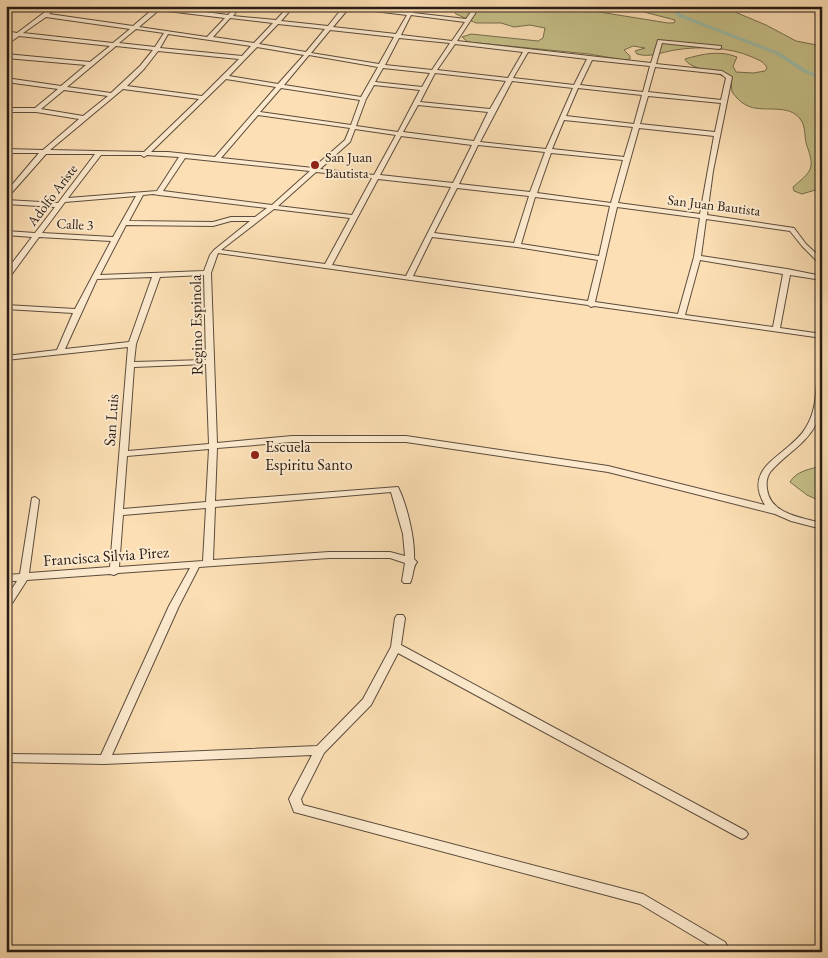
<svg xmlns="http://www.w3.org/2000/svg" width="828" height="958" font-family="'EB Garamond',serif">
  <rect width="100%" height="100%" fill="#fcdfb4"/>
  <filter id="stains"><feTurbulence type="fractalNoise" baseFrequency=".004" numOctaves="4"/><feColorMatrix values="0 0 0 0 .2 0 0 0 0 .09 0 0 0 0 .02 0 0 0 .5 -.17"/></filter>
  <radialGradient id="worn" r=".72"><stop offset=".6" stop-color="#630" stop-opacity="0"/><stop offset="1" stop-color="#630" stop-opacity=".3"/></radialGradient>
  <path fill="#c6c088" stroke="#766e4e" d="M436,6H562L668,23H674L675,20L644,12L633,6L723,7L766,25L796,41L822,46V188L802,194L794,191L793,187C810,172 816,170 807,146C804,138 806,127 801,120C789,102 762,114 746,105C740,102 736,97 732,92L731,80C721,72 688,69 685,59C702,54 720,50 737,57L733,66L736,72L753,73L765,71L767,68C764,61 758,60 752,57C730,47 699,46 675,50C662,52 650,58 637,54L635,51L645,48L633,46L624,50L630,56V59L624,60L589,54L468,42L462,37L471,34L538,41L543,38L545,28L530,25L514,27L501,23H476L456,14L454,12L457,10L454,7L440,9Z
    M822,466V502L807,495L790,482C796,471 810,469 822,466Z"/>
  <g fill="none" stroke-linecap="round" stroke-linejoin="round">
    <path fill="#a0bda8" fill-rule="evenodd" d="M666,6H671L683,15L779,52L807,70L822,77V80L803,72L775,54L679,17Z"/>
    <g stroke="#5c4c3c" stroke-width="2">
      <path id="minor" d="M53,6H59L49,14L133,26L153,9L134,6H158L228,15L236,6H241L233,16L276,20L289,6H294L281,21L328,26L344,6H360L408,12L411,6H416L413,13L466,19L475,6H480L457,41L651,63L658,40L721,46V48L719,49L662,43L656,64L722,71L732,77L713,171L707,215L794,228L806,244L822,259V265L820,264L802,246L790,231L706,219L701,256L787,269L822,276V280L790,275L780,328L822,334V338L594,306L591,307L588,305L218,253L211,273L217,443L292,436H406L608,466L765,505C741,466 788,456 805,429C817,411 816,390 818,369L822,367C822,385 825,406 816,424C806,444 786,454 771,471C767,476 766,482 767,489C770,514 802,518 822,523V529L791,521L775,514L608,472L406,442H292L217,448L215,501L398,487C407,505 415,539 414,559L417,562C412,568 414,576 410,583H404L402,581L405,563L390,558H329L199,567L179,606L112,755L317,746L363,699L391,647L395,618L397,615H403L405,618L401,645L746,831L748,834L746,837L742,839L738,837L398,653L371,705L324,753L301,799L303,805L643,894L725,942L727,946L725,950L721,952L717,950L640,904L294,812L289,799L312,755L104,764L6,762V754L101,755L169,606L190,568L118,573L114,575L110,574L27,580L9,608L6,609V598L17,581H6V575L20,574L32,498L35,497L39,500L29,573L110,567L128,347L6,360V356L57,350L73,313L6,309V305L75,309L111,241L39,237L9,278H6V271L32,237L6,235V231L35,233L55,207L6,204V200L58,203L95,154H46L8,197L6,198V192L39,153H6V149L43,150L79,119L36,112H6V108H35L58,89L6,82V78L61,86L86,65L6,58V54L90,62L110,46L19,36L6,45V40L13,35H6V31L17,33ZM349,8L407,15L396,34L333,27ZM159,10L225,18L207,37L139,27ZM411,15L465,22L452,41L401,35ZM46,17L130,29L113,43L23,33ZM230,18L273,23L254,43L213,37ZM278,24L325,29L306,52L259,44ZM136,29L164,33L155,47L119,43ZM330,30L394,37L379,64L311,53ZM168,34L251,46L242,56L160,48ZM399,38L450,43L432,70L385,65ZM455,44L523,52L508,78L437,70ZM116,46L153,50L140,66L111,93L67,87ZM257,47L304,55L278,84L229,76ZM158,51L239,59L202,96L127,86L144,69ZM528,52L587,59L574,85L513,78ZM309,55L378,67L361,97L284,85ZM592,60L650,66L643,92L580,85ZM655,67L721,74L726,78L721,100L648,92ZM383,68L430,73L422,87L375,82ZM435,73L506,81L490,109L420,102ZM226,79L276,87L215,157L168,152H151ZM512,81L573,88L546,149L480,142ZM374,85L420,90L398,132L356,126L366,99ZM281,88L360,100L351,125L260,112ZM578,88L642,95L634,124L566,116ZM123,89L199,99L144,152L50,150ZM64,90L108,96L83,116L41,109ZM648,96L721,103L715,132L640,124ZM418,105L488,112L474,141L403,132ZM258,115L350,128L345,140L313,168L221,158ZM564,120L633,127L624,157L552,149ZM639,128L714,136L700,214L618,203ZM355,129L396,135L374,175L320,169L350,142ZM401,136L472,145L453,183L380,175ZM478,145L545,152L530,192L459,184ZM551,153L623,160L611,203L537,193ZM101,155H141L144,157L147,155L179,157L157,191L68,198ZM185,158L310,171L272,205L163,191ZM316,172L372,178L352,215L278,206ZM378,179L451,187L406,276L332,265ZM457,188L529,196L514,243L434,233ZM153,194L159,195L267,208L255,217H231L213,222L129,221L143,195ZM136,196L113,237L42,233L65,202ZM535,197L610,206L599,256L521,244ZM617,207L700,218L694,257L678,314L595,302ZM274,209L350,218L325,264L221,250ZM231,221H250L214,250L210,255L204,271L100,275L126,225L213,226ZM432,237L517,247L598,260L588,301L413,276ZM700,260L783,274L773,327L685,315ZM204,275L206,360L134,362L136,344L160,277ZM152,277L129,342L65,349L97,279ZM206,364L209,444L128,451L134,367ZM209,449L206,502L123,509L127,456ZM391,492L403,534L405,556L390,552H329L213,560L215,507ZM206,508L203,561L119,567L123,515Z"/>
    </g>
    <use href="#minor" fill="#fdeace" fill-rule="evenodd"/>
  </g>
  <g fill="#8f2418" stroke="#fdeace" stroke-width="2">
    <circle cx="315" cy="165" r="5"/>
    <circle cx="255" cy="455" r="5"/>
  </g>
  <g text-anchor="middle" dominant-baseline="central" stroke-width="4" stroke-linejoin="round" paint-order="stroke">
    <g font-size="14" fill="#261b14" stroke="#fdeace" text-anchor="start">
      <text x="325" y="157">San Juan<tspan x="325" dy="16">Bautista</tspan></text>
    </g>
    <g font-size="14" fill="#261b14" stroke="#fdeace">
      <text transform="translate(52 195) rotate(-53)">Adolfo Ariste</text>
      <text transform="translate(714 205) rotate(7)">San Juan Bautista</text>
      <text transform="translate(75 224) rotate(3)">Calle 3</text>
    </g>
    <g font-size="16" fill="#261b14" stroke="#fdeace">
      <text transform="translate(196 325) rotate(-91)">Regino Espinola</text>
      <text transform="translate(111 420) rotate(-86)">San Luis</text>
      <text transform="translate(106 556) rotate(-4)">Francisca Silvia Pirez</text>
    </g>
    <g font-size="16" fill="#261b14" stroke="#fdeace" text-anchor="start">
      <text x="265" y="446">Escuela<tspan x="265" dy="18">Espiritu Santo</tspan></text>
    </g>
  </g>
  <rect width="828" height="958" fill="none" stroke="#fcdfb4" stroke-width="25"/>
  <rect x="8" y="8" width="813" height="943" fill="none" stroke="#261b14" stroke-width="2.5"/>
  <rect x="12" y="12" width="803" height="933" fill="none" stroke="#261b14"/>
  <rect width="100%" height="100%" filter="url(#stains)"/>
  <rect width="100%" height="100%" fill="url(#worn)"/>
</svg>
